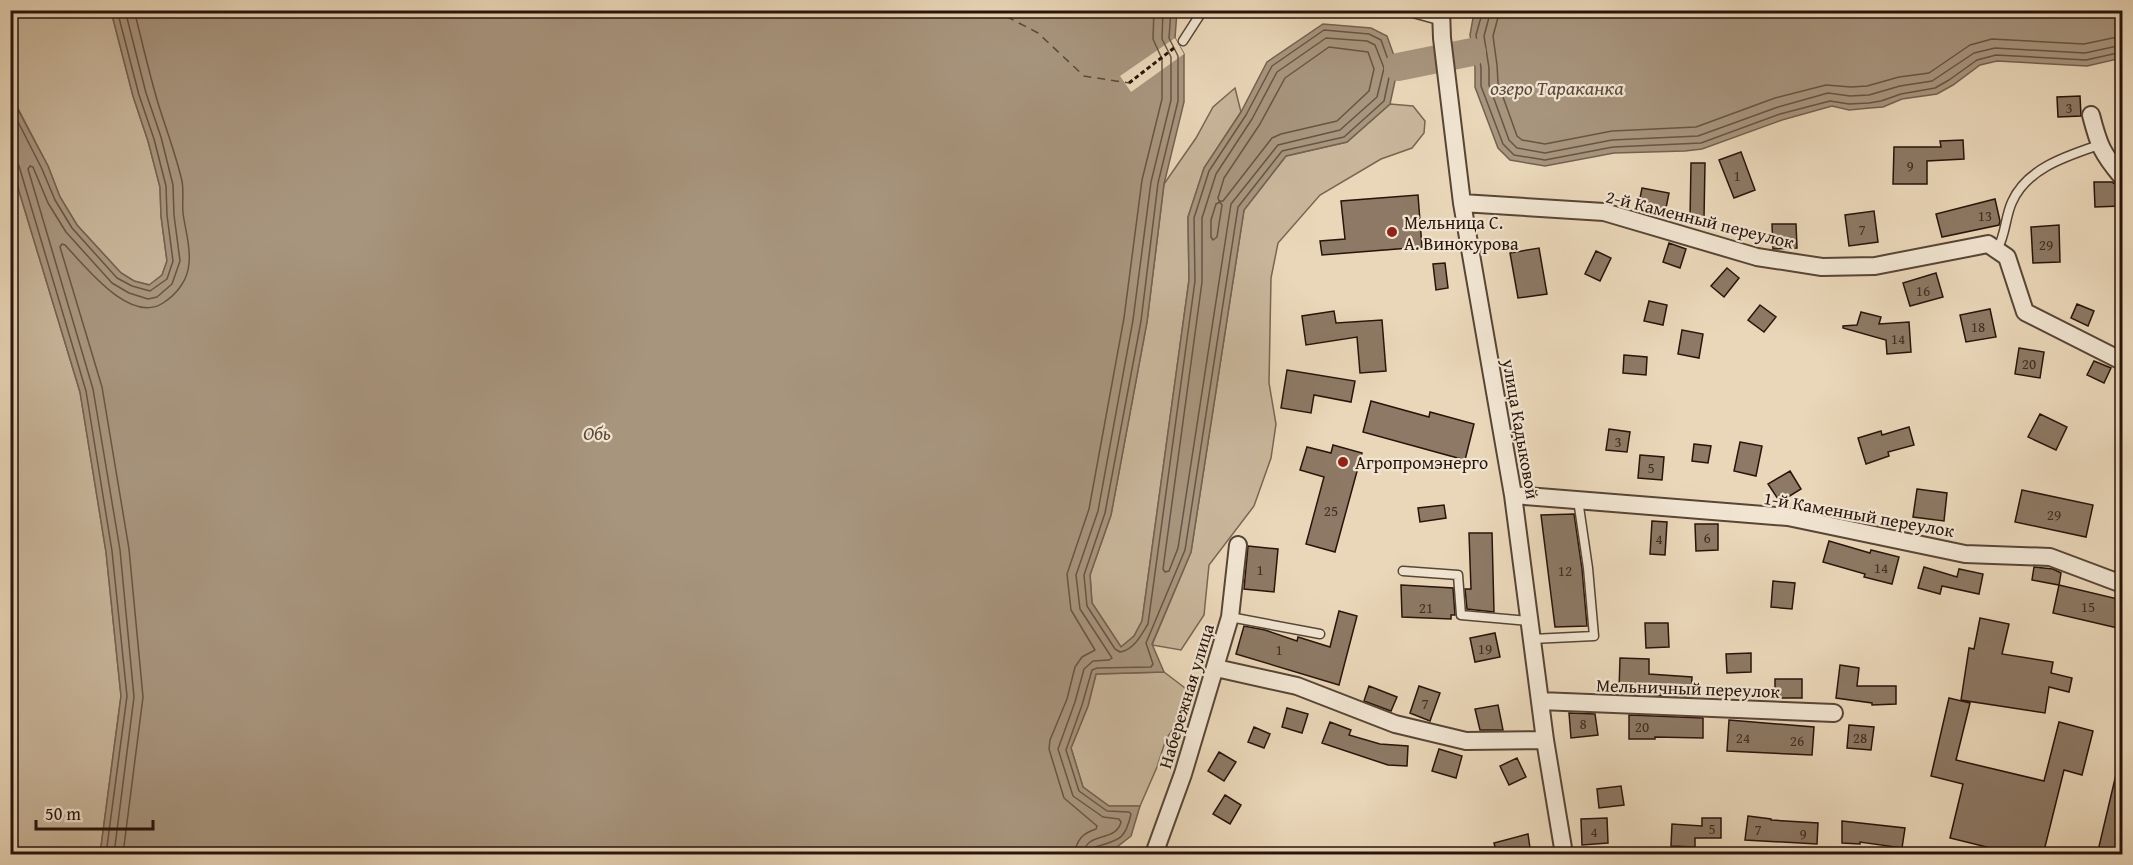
<svg xmlns="http://www.w3.org/2000/svg" width="2133" height="865" font-family="'Gentium Book Plus',serif">
  <rect width="100%" height="100%" fill="#ead7b9"/>
  <filter id="stains"><feTurbulence type="fractalNoise" baseFrequency=".00333" numOctaves="4"/><feColorMatrix values="0 0 0 0 .2 0 0 0 0 .09 0 0 0 0 .02 0 0 0 .5 -.17"/></filter>
  <radialGradient id="worn" r=".72"><stop offset=".6" stop-color="#630" stop-opacity="0"/><stop offset="1" stop-color="#630" stop-opacity=".3"/></radialGradient>
  <path fill="#c9b69b" stroke="#786553" stroke-width="1.5" d="M11,11H111L133,96L148,141L160,187L161,216L167,261L162,275L150,285L134,281L121,273L77,225L60,197L48,166L11,95Z
    M1235,88L1241,112L1204,168L1188,217L1189,280L1142,621L1134,636L1121,647L1092,603L1090,575L1111,515L1147,322L1164,184L1196,138L1213,107Z
    M1390,104L1413,106L1425,121L1424,133L1412,148L1381,159L1320,195L1278,243L1271,278L1269,383L1276,424L1271,458L1254,506L1209,565L1204,615L1181,650L1152,645L1191,552L1244,210L1286,156L1347,142Z
    M10,156L19,191L80,392L106,552L121,696L100,854H11Z
    M1164,672L1189,691L1185,712L1166,739L1157,767L1140,806H1109L1083,787L1071,748L1088,706L1096,674Z"/>
  <path fill="#a8957e" stroke="#756150" stroke-width="1.5" d="M1479,10L2122,11V58L2087,66L1997,61L1980,65L1953,85L1937,94L1902,99L1883,107L1870,108L1849,110L1832,106L1782,120L1702,149L1685,151L1614,153L1545,166L1510,160L1498,148L1475,87V68L1470,35L1473,18Z
    M111,11H1177L1175,38L1184,54V102L1164,184L1147,322L1111,515L1090,575L1092,603L1121,647L1134,636L1142,621L1189,280L1188,217L1204,168L1241,112L1267,62L1323,24L1371,28L1387,36L1398,67L1390,104L1347,142L1286,156L1244,210L1191,552L1152,644L1164,672L1096,674L1088,706L1071,748L1083,787L1109,806H1140L1131,836L1113,850L1077,854H100L121,696L106,552L80,392L19,191L11,156L10,95L48,166L60,197L77,225L121,273L134,281L149,285L162,275L167,261L161,216L160,187L148,141L133,96Z"/>
  <path fill="#ead7b9" d="M1175,38L1184,54L1131,92L1120,76Z"/>
  <g fill="none" stroke-linecap="round" stroke-linejoin="round">
    <path stroke="#685444" stroke-width="1.5" d="M1483,10L1476,35L1481,68V86L1503,144L1514,155L1545,160L1613,147L1701,143L1780,114L1830,101L1849,104L1869,103L1881,101L1901,94L1935,88L1949,80L1977,60L1996,55L2086,60L2122,52
      M1491,10L1484,36L1489,68V85L1509,140L1517,148L1545,153L1612,140L1698,136L1778,107L1828,93L1850,96L1869,95L1900,86L1932,81L1974,53L1995,48L2085,53L2122,45
      M1500,10L1493,36L1497,65L1498,83L1517,136L1522,140L1545,144L1612,131L1696,127L1775,98L1826,85L1851,87L1867,86L1899,77L1929,73L1970,45L1992,39L2084,44L2122,36
      M1326,38L1367,41L1375,45L1384,68L1377,97L1340,130L1278,145L1231,204L1178,548L1169,571L1165,572L1163,569L1202,282V218L1216,174L1252,119L1277,72Z
      M1329,47L1368,52L1374,69L1369,91L1337,121L1281,134L1272,138L1223,201H1219L1218,198L1224,178L1260,124L1285,78Z
      M10,106L42,169L55,200L72,228L117,278L132,286L150,291L167,279L173,261L167,215L166,186L154,139L139,95L117,10
      M10,161L16,162L19,166L86,391L112,551L127,696L106,854
      M1220,202L1222,205L1217,237L1213,240L1211,237V220L1216,204Z
      M114,854L134,697L120,550L93,389L28,169L30,166L33,167L48,203L66,232L112,283L129,293L148,299L157,297L172,284L180,261L174,215L173,185L161,137L146,93L125,10
      M123,854L143,697L129,549L102,387L60,247L62,244L65,245C84,265 130,325 163,303C177,294 188,280 189,263C191,247 185,229 183,213C182,203 184,192 182,181C176,155 166,129 158,103C149,73 142,41 134,10
      M1075,854C1076,840 1083,833 1096,829L1097,826L1064,798L1049,749L1050,740L1067,699L1075,667L1082,657L1095,650L1071,610L1067,574L1089,509L1124,318L1142,180L1162,99V59L1153,39L1154,10
      M1084,854C1085,831 1116,843 1121,822L1119,819L1103,817L1073,796L1058,749L1075,702L1084,669L1093,661L1109,660L1112,658L1080,609L1076,575L1098,511L1133,320L1151,182L1171,100V57L1162,39L1163,10
      M1092,854L1095,847C1118,840 1125,841 1131,814L1129,812L1107,811L1079,791L1066,750L1082,705L1092,670L1097,668L1151,667L1153,664L1146,643L1185,550L1238,207L1282,151L1344,137L1384,101L1391,68L1381,40L1369,34L1324,30L1272,66L1246,115L1209,171L1194,218L1195,281L1148,624C1141,635 1134,650 1120,652L1115,649L1087,606L1084,575L1105,513L1141,321L1158,183L1178,101V56L1169,38L1171,10"/>
    <path stroke="#a8957e" stroke-width="28" d="M1398,67L1472,52"/>
    <path stroke="#5b4839" stroke-width="1.5" stroke-dasharray="8 6" stroke-linecap="butt" d="M994,10L1038,33L1084,76L1129,83"/>
  </g>
  <path fill="#8d7965" stroke="#28140b" stroke-width="1.5" d="M2080,96L2081,116L2058,117L2057,97Z
    M1963,140L1964,159L1927,161V184H1893L1894,147H1941L1940,141Z
    M1741,152L1755,190L1734,198L1719,160Z
    M1691,163H1705L1704,219H1690Z
    M2094,182H2112L2120,187L2121,206L2095,207Z
    M1642,188L1669,193L1665,213L1638,208Z
    M1418,195L1422,247L1322,255L1320,241L1345,239L1341,201Z
    M1995,199L2000,221L1999,225L1942,237L1936,214Z
    M1874,211L1878,242L1849,246L1845,215Z
    M1772,224H1796L1797,248L1773,249Z
    M2059,225L2060,262L2033,263L2031,227Z
    M1669,243L1686,249L1680,268L1663,262Z
    M1539,248L1547,294L1518,298L1510,253Z
    M1596,251L1611,258L1600,281L1585,274Z
    M1445,263L1448,288L1436,290L1433,264Z
    M1727,268L1739,278L1724,297L1711,286Z
    M1936,273L1943,297L1910,306L1903,283Z
    M1649,301L1667,305L1663,325L1644,321Z
    M2077,304L2094,311L2088,326L2071,318Z
    M1760,305L1776,317L1764,332L1748,320Z
    M1990,309L1996,337L1966,342L1960,315Z
    M1334,311L1336,323L1382,320L1386,371L1360,373L1357,337L1306,345L1302,316Z
    M1861,312L1881,317L1879,324L1909,322L1911,352L1887,354L1886,340L1843,328V326L1857,325Z
    M1682,330L1703,334L1699,358L1678,354Z
    M2019,348L2044,352L2040,378L2015,374Z
    M1624,355L1647,357L1646,375L1623,373Z
    M2094,361L2111,368L2104,383L2087,375Z
    M1287,370L1355,381L1351,402L1314,395L1311,413L1281,408Z
    M1371,401L1429,417L1430,412L1474,424L1465,460L1363,432Z
    M2040,414L2067,427L2056,450L2028,437Z
    M1909,427L1914,445L1888,452L1889,456L1866,464L1858,438L1881,431L1882,435Z
    M1609,429L1630,432L1627,452L1606,450Z
    M1740,442L1762,446L1756,476L1734,471Z
    M1694,444L1711,446L1708,463L1692,461Z
    M1333,445L1362,453L1335,552L1306,544L1324,477L1300,470L1307,447L1331,453Z
    M1640,455L1664,457L1662,480L1638,478Z
    M1790,471L1801,489L1780,502L1768,484Z
    M1917,489L1947,493L1944,521L1913,517Z
    M2022,490L2093,505L2086,537L2015,522Z
    M1444,505L1446,518L1420,522L1418,508Z
    M1574,514L1582,569L1587,626L1555,627L1541,515Z
    M1652,521L1667,522L1665,555L1650,554Z
    M1695,524H1718V550L1696,551Z
    M1469,533H1492L1494,612L1467,609L1465,589H1471Z
    M1829,541L1870,553L1871,550L1899,557L1892,584L1864,577L1865,574L1823,562Z
    M1248,546L1278,549L1274,592L1244,589Z
    M1924,567L1957,577L1959,569L1983,574L1979,594L1942,586L1940,594L1918,588Z
    M2034,567L2053,569L2061,573L2059,585L2032,580Z
    M1773,581L1795,583L1792,609L1771,607Z
    M1401,585L1453,588L1455,615H1451V619L1402,617Z
    M2059,585L2122,600V629L2053,613Z
    M1339,611L1357,616L1339,685L1236,654L1244,626L1265,630L1297,641L1298,637L1330,647Z
    M1980,618L2009,624L2002,654L2053,662L2051,673L2072,678L2069,692L2049,687L2045,713L1961,700L1969,648L1974,649Z
    M1645,623H1668L1669,647L1646,648Z
    M1495,633L1500,657L1475,662L1470,638Z
    M1751,653V672L1727,673L1726,654Z
    M1620,658L1649,659V674L1692,677L1691,697L1629,694V691H1619Z
    M1840,665L1859,668L1857,686H1896V704L1872,705V703L1836,698Z
    M1775,679H1802V698H1775Z
    M1369,686L1397,697L1391,711L1364,701Z
    M1419,686L1440,693L1430,721L1410,713Z
    M1949,698L1970,703L1956,760L2044,781L2059,722L2093,731L2082,775L2064,770L2043,855H2019L1950,838L1963,784L1931,776Z
    M1498,705L1503,730H1480L1475,709Z
    M1287,708L1308,714L1302,733L1282,727Z
    M1569,713L1595,714L1598,735L1571,738Z
    M1629,715L1703,718V738L1655,737V739H1629Z
    M1729,720L1814,727L1812,755L1727,751Z
    M1330,722L1351,730L1349,735L1380,744L1408,746L1407,766L1388,765L1322,743Z
    M1849,725L1874,727L1871,750L1847,748Z
    M1254,727L1270,734L1264,748L1248,742Z
    M1439,749L1462,756L1456,778L1432,771Z
    M1219,752L1236,762L1224,781L1208,771Z
    M1517,758L1526,777L1509,785L1500,766Z
    M2118,766H2122V855H2097Z
    M1621,786L1624,805L1599,808L1597,789Z
    M1225,795L1241,805L1230,824L1213,814Z
    M1748,816L1771,819V820L1818,823L1817,844L1745,840Z
    M1607,818L1608,843L1582,845L1581,819Z
    M1702,818H1721V838H1695V847L1671,846L1672,824L1702,826Z
    M1842,821L1905,828L1902,848L1860,842V844L1842,843Z
    M1528,834L1531,855H1497L1494,843Z"/>
  <g fill="none" stroke-linecap="round" stroke-linejoin="round">
    <g stroke="#584536" stroke-width="11">
      <path id="service" d="M1402,10L1442,21
        M1183,41L1203,10
        M1997,250C2006,234 2005,217 2012,202C2027,168 2067,156 2099,145
        M1403,571L1458,575L1461,615L1529,621
        M1230,617L1320,634
        M1532,639L1594,636L1588,568L1578,500"/>
    </g>
    <g stroke="#584536" stroke-width="20">
      <path id="minor" d="M1441,10L1442,38L1462,203L1513,495L1545,740L1564,854
        M2091,115C2099,146 2102,153 2122,177
        M1462,203L1604,212L1757,257L1822,267L1875,266L1988,244L2007,257L2025,312L2122,361
        M1513,495L1788,517L1965,554L2050,557L2122,584
        M1216,668L1297,686L1395,724L1466,741L1545,740
        M1540,701L1834,713
        M1154,854L1183,774L1230,617L1238,545"/>
    </g>
    <path stroke="#28140b" stroke-width="3" stroke-dasharray="4.5 3" stroke-linecap="butt" d="M1129,83L1174,48"/>
    <use href="#service" stroke="#f1e5d2" stroke-width="8"/>
    <use href="#minor" stroke="#f1e5d2" stroke-width="16"/>
  </g>
  <g fill="#8f2418" stroke="#f1e5d2" stroke-width="2">
    <circle cx="1392" cy="232" r="6"/>
    <circle cx="1343" cy="462" r="6"/>
  </g>
  <g text-anchor="middle" dominant-baseline="central" stroke-width="4.5" stroke-linejoin="round" paint-order="stroke">
    <g font-size="15" fill="#412d22">
      <text x="2069" y="107">3</text>
      <text x="1910" y="165">9</text>
      <text x="1737" y="175">1</text>
      <text x="1985" y="215">13</text>
      <text x="1862" y="229">7</text>
      <text x="2046" y="244">29</text>
      <text x="1923" y="290">16</text>
      <text x="1978" y="326">18</text>
      <text x="1898" y="338">14</text>
      <text x="2029" y="363">20</text>
      <text x="1618" y="441">3</text>
      <text x="1651" y="467">5</text>
      <text x="1331" y="510">25</text>
      <text x="2054" y="514">29</text>
      <text x="1707" y="537">6</text>
      <text x="1659" y="538">4</text>
      <text x="1881" y="567">14</text>
      <text x="1260" y="569">1</text>
      <text x="1565" y="570">12</text>
      <text x="2088" y="606">15</text>
      <text x="1426" y="607">21</text>
      <text x="1485" y="648">19</text>
      <text x="1279" y="649">1</text>
      <text x="1425" y="703">7</text>
      <text x="1583" y="723">8</text>
      <text x="1642" y="726">20</text>
      <text x="1743" y="737">24</text>
      <text x="1860" y="737">28</text>
      <text x="1797" y="740">26</text>
      <text x="1712" y="828">5</text>
      <text x="1758" y="829">7</text>
      <text x="1594" y="831">4</text>
      <text x="1803" y="833">9</text>
    </g>
    <g font-size="18" fill="#28140b" stroke="#f1e5d2">
      <text transform="translate(1700 219) rotate(14)">2-й Каменный переулок</text>
      <text transform="translate(1521 429) rotate(80)">улица Кадыковой</text>
      <text transform="translate(1859 514) rotate(10)">1-й Каменный переулок</text>
      <text transform="translate(1688 688) rotate(2)">Мельничный переулок</text>
      <text transform="translate(1186 696) rotate(-73)">Набережная улица</text>
    </g>
    <g font-size="18" fill="#28140b" stroke="#f1e5d2" text-anchor="start">
      <text x="1404" y="222">Мельница С.<tspan x="1404" dy="21">А. Винокурова</tspan></text>
      <text x="1355" y="462">Агропромэнерго</text>
    </g>
    <g font-size="20" font-style="italic" fill="#5b4839" stroke="#f1e5d2">
      <text x="1557" y="87">озеро Тараканка</text>
      <text x="597" y="432">Обь</text>
    </g>
  </g>
  <rect width="2133" height="865" fill="none" stroke="#ead7b9" stroke-width="36"/>
  <rect x="12" y="12" width="2109" height="841" fill="none" stroke="#28140b" stroke-width="3"/>
  <rect x="18" y="18" width="2097" height="829" fill="none" stroke="#28140b" stroke-width="1.5"/>
  <path d="M36 820v9h117v-9" fill="none" stroke="#28140b" stroke-width="3"/>
  <text x="45" y="820" font-size="18" fill="#28140b" stroke="#f1e5d2" stroke-width="4.5" paint-order="stroke">50 m</text>
  <rect width="100%" height="100%" filter="url(#stains)"/>
  <rect width="100%" height="100%" fill="url(#worn)"/>
</svg>
